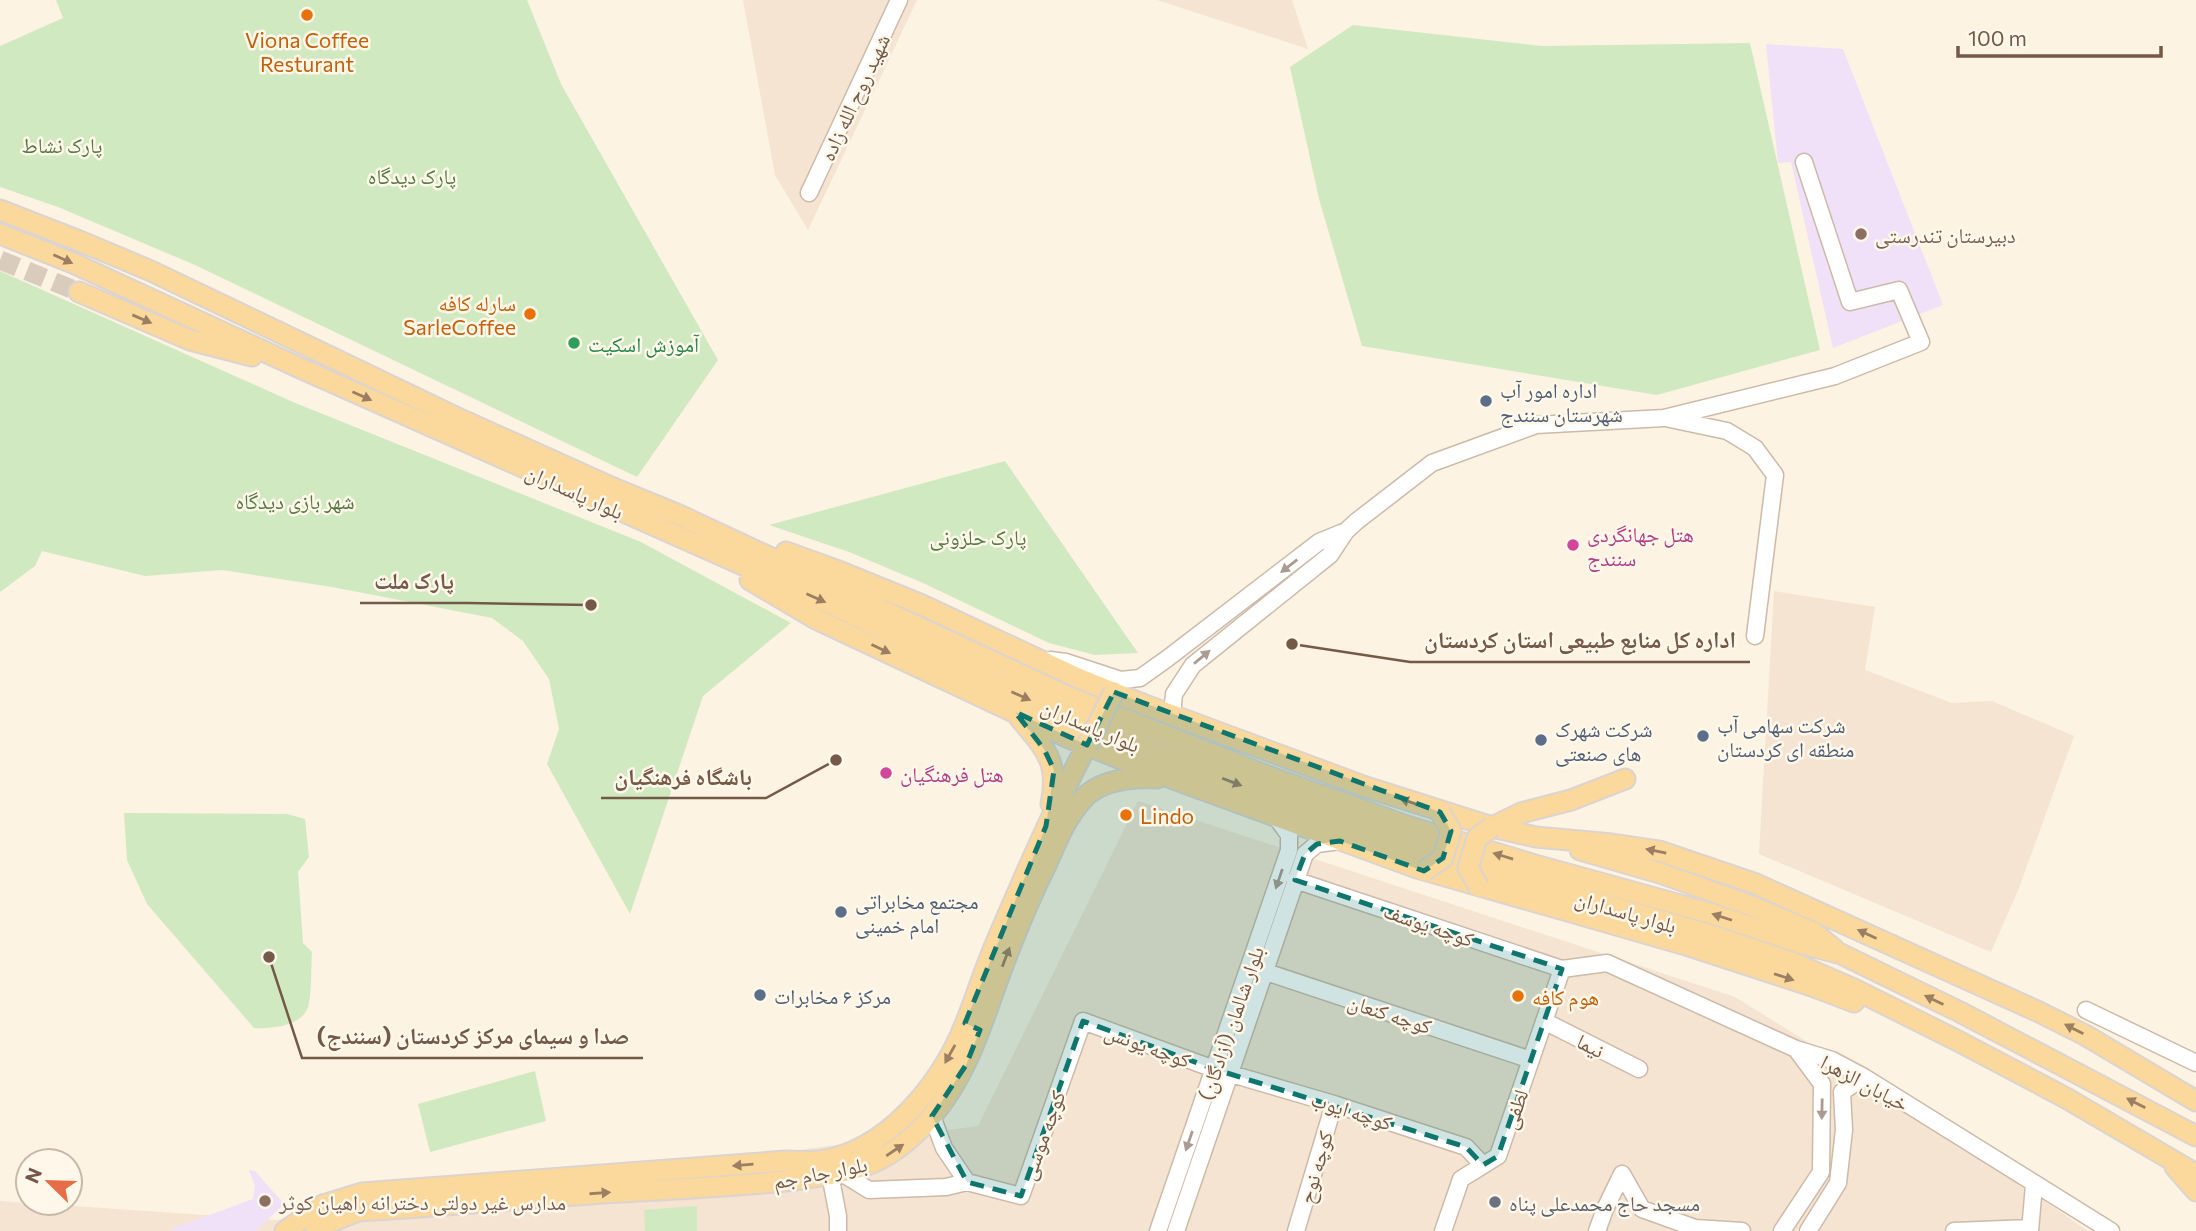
<svg xmlns="http://www.w3.org/2000/svg" width="2196" height="1231" font-family="Commissioner,'Noto Naskh Arabic',sans-serif">
  <rect width="100%" height="100%" fill="#fcf3e3"/>
  <path fill="#f4e4d1" d="M743,0H917L808,230L775,175Z
    M1157,0H1292L1308,49L1259,33Z
    M1774,591L1875,607L1865,670L1952,703L1992,701L2074,736L2019,888L1991,952L1759,854Z
    M1138,801L1735,997L1864,1077L2088,1231H0V1201L277,1220L978,1126Z"/>
  <path fill="#f0e0f8" d="M1766,44L1843,49L1943,305L1833,348L1791,162L1778,163Z
    M249,1170L255,1171L284,1204L256,1231H173L171,1229L253,1199L255,1186Z"/>
  <path fill="#d1e9c1" d="M56,0H527L561,84L718,360L637,477L195,265L58,207L0,187V46L63,18Z
    M1353,25L1541,46L1750,43L1820,350L1657,395L1362,346L1319,199L1290,67Z
    M0,271L293,402L641,542L791,623L703,696L630,914L547,764L559,729L549,679L523,641L492,618L332,587L222,570L145,576L42,551L35,566L0,592Z
    M1005,461L1138,653L1095,655L1049,643L923,583L849,552L769,525Z
    M124,813L287,814L305,819L309,857L298,872L303,943L312,952C311,966 312,995 308,1007C302,1026 271,1029 254,1028L147,904L127,860Z
    M535,1071L546,1121L430,1152L418,1104Z
    M697,1206V1231H645L644,1210Z"/>
  <g fill="none" stroke-linecap="round" stroke-linejoin="round">
    <path stroke="#daccbc" stroke-width="19" stroke-dasharray="19 10" stroke-linecap="butt" d="M0,260L79,292"/>
    <g stroke="#cdbaa9" stroke-width="19">
      <path id="minor" d="M809,193L899,0
        M1670,419L1727,431L1755,448L1775,475L1755,636
        M1050,660L1066,662L1121,680L1140,678L1168,658L1319,542L1346,531
        M1172,716L1174,694L1193,665L1330,555L1346,531L1357,521L1432,463L1536,425L1664,418L1835,376L1921,342L1899,290L1850,302L1804,162
        M1295,880L1562,969L1607,963L1796,1049L1832,1060L1864,1077L2111,1231
        M1254,968L1531,1060
        M2086,1010L2196,1063
        M1544,1021L1639,1069
        M932,1116L944,1148L967,1182
        M840,1172L869,1190L946,1187L967,1182L1021,1196L1083,1021L1214,1069L1334,1104L1466,1147L1483,1165
        M830,1174L838,1216V1231
        M1622,1174L1642,1209L1695,1228L1742,1231
        M1158,1231L1289,850V835L1276,817
        M1176,1231L1305,854L1317,844L1340,841
        M1296,1231L1334,1104
        M1443,1231L1461,1179L1498,1156L1562,969
        M1597,1231L1605,1209L1622,1174
        M1782,1231L1821,1172L1822,1084L1796,1049
        M1808,1231L1838,1183L1844,1130L1842,1092L1864,1077
        M1954,1231L2030,1228
        M2030,1231L2034,1185"/>
    </g>
    <g stroke="#dbd4d0" stroke-width="23">
      <path id="major" d="M0,210L82,242L151,271L462,420L613,488L679,515L1067,696L1265,775L1407,826L1535,865L1713,914L1799,943L1841,954L1960,1012L2196,1136
        M0,234L73,263L300,368L833,605L1000,686L1150,750L1261,793L1401,844L1530,883L1715,936L1792,962L1854,989L1958,1041L2066,1098L2196,1174
        M79,292L190,340L252,356
        M786,552L836,570L922,605L1078,678L1145,705L1363,786L1492,827L1536,837L1612,844L1659,851L1756,884L2039,1012L2085,1035L2196,1101
        M750,580L816,619L1067,737L1138,766L1417,868L1686,945L1812,986L1854,1002
        M1018,716C1044,748 1060,760 1051,804
        M1492,827L1521,813L1571,800L1625,779
        M1580,850L1660,873L1752,906L1813,932L1834,949
        M2175,1167L2196,1191
        M285,1231L323,1205L362,1193L786,1161C796,1161 807,1162 818,1161C887,1153 942,1083 966,1022C977,994 986,965 998,938C1026,872 1054,808 1087,745
        M316,1231L328,1223L358,1211C446,1206 534,1197 622,1192C682,1188 742,1187 801,1179C822,1176 844,1173 864,1166C891,1157 912,1139 931,1117C971,1071 985,1011 1007,955C1019,924 1032,893 1047,863C1057,841 1066,817 1083,799C1101,779 1132,777 1157,778"/>
    </g>
    <use href="#minor" stroke="#fff" stroke-width="16"/>
    <use href="#major" stroke="#fbd89b" stroke-width="19"/>
    <g stroke="#dbd4d0" stroke-width="23" stroke-linecap="butt">
      <path id="major-bridge" d="M1087,745L1114,692
        M1424,871L1443,858L1451,831L1440,812
        M1479,887L1468,868L1477,838L1492,827"/>
    </g>
    <use href="#major-bridge" stroke="#fbd89b" stroke-width="19"/>
  </g>
  <defs><path id="oneway-solid" d="M-6-.8H1V-3.2L6.5 0L1 3.2V.8H-6Z" transform="scale(1.75)"/></defs>
  <g fill="#9c7f62">
    <use href="#oneway-solid" transform="translate(63 259) rotate(24)"/>
    <use href="#oneway-solid" transform="translate(142 319) rotate(23)"/>
    <use href="#oneway-solid" transform="translate(362 396) rotate(24)"/>
    <use href="#oneway-solid" transform="translate(816 598) rotate(24)"/>
    <use href="#oneway-solid" transform="translate(881 649) rotate(25)"/>
    <use href="#oneway-solid" transform="translate(1021 696) rotate(24)"/>
    <use href="#oneway-solid" transform="translate(1232 782) rotate(21)"/>
    <use href="#oneway-solid" transform="translate(1410 802) rotate(-161)"/>
    <use href="#oneway-solid" transform="translate(1656 851) rotate(-168)"/>
    <use href="#oneway-solid" transform="translate(1503 856) rotate(-163)"/>
    <use href="#oneway-solid" transform="translate(1722 917) rotate(-162)"/>
    <use href="#oneway-solid" transform="translate(1867 934) rotate(-155)"/>
    <use href="#oneway-solid" transform="translate(1006 957) rotate(-69)"/>
    <use href="#oneway-solid" transform="translate(1784 977) rotate(18)"/>
    <use href="#oneway-solid" transform="translate(1934 1000) rotate(-154)"/>
    <use href="#oneway-solid" transform="translate(2074 1029) rotate(-153)"/>
    <use href="#oneway-solid" transform="translate(950 1054) rotate(119)"/>
    <use href="#oneway-solid" transform="translate(2136 1103) rotate(-153)"/>
    <use href="#oneway-solid" transform="translate(895 1150) rotate(-34)"/>
    <use href="#oneway-solid" transform="translate(743 1165) rotate(175)"/>
    <use href="#oneway-solid" transform="translate(600 1193) rotate(-4)"/>
  </g>
  <g fill="#ac9b92">
    <use href="#oneway-solid" transform="translate(1289 566) rotate(142)"/>
    <use href="#oneway-solid" transform="translate(1202 657) rotate(-40)"/>
    <use href="#oneway-solid" transform="translate(1279 879) rotate(109)"/>
    <use href="#oneway-solid" transform="translate(1822 1109) rotate(91)"/>
    <use href="#oneway-solid" transform="translate(1189 1141) rotate(109)"/>
  </g>
  <path fill="#0f766e" fill-opacity="0.2" stroke="#0f766e" stroke-width="5" stroke-dasharray="14 9" stroke-linejoin="round" d="M1114,692L1440,812L1451,831L1443,858L1424,871L1340,841L1317,844L1305,854L1295,880L1562,969L1498,1156L1483,1165L1466,1147L1214,1069L1083,1021L1021,1196L967,1182L932,1116L966,1065L980,1030L965,1023L1046,826L1054,770L1044,749L1015,712L1087,745Z"/>
  <g fill="#e8710a" stroke="#fff7e9" stroke-width="2.5">
    <circle cx="307" cy="15" r="7"/>
    <circle cx="530" cy="314" r="7"/>
    <circle cx="1126" cy="815" r="7"/>
    <circle cx="1518" cy="996" r="7"/>
  </g>
  <g fill="#8d6e63" stroke="#fff7e9" stroke-width="2.5">
    <circle cx="1861" cy="234" r="7"/>
    <circle cx="265" cy="1201" r="7"/>
  </g>
  <circle fill="#2e9e5b" stroke="#fff7e9" stroke-width="2.5" cx="574" cy="343" r="7"/>
  <g fill="#5c6f8a" stroke="#fff7e9" stroke-width="2.5">
    <circle cx="1486" cy="401" r="7"/>
    <circle cx="1703" cy="736" r="7"/>
    <circle cx="1541" cy="740" r="7"/>
    <circle cx="841" cy="912" r="7"/>
    <circle cx="760" cy="995" r="7"/>
  </g>
  <g fill="#d1479c" stroke="#fff7e9" stroke-width="2.5">
    <circle cx="1573" cy="545" r="7"/>
    <circle cx="886" cy="773" r="7"/>
  </g>
  <circle fill="#6b7280" stroke="#fff7e9" stroke-width="2.5" cx="1495" cy="1202" r="7"/>
  <g text-anchor="middle" dominant-baseline="central" stroke-width="5" stroke-linejoin="round" paint-order="stroke">
    <g font-size="21" fill="#c56008" stroke="#fff7e9" text-anchor="start">
      <text x="307" y="39" text-anchor="middle">Viona Coffee<tspan x="307" dy="24">Resturant</tspan></text>
      <text x="516" y="302" text-anchor="end">سارله کافه<tspan x="516" dy="24">SarleCoffee</tspan></text>
      <text x="1140" y="815">Lindo</text>
      <text x="1532" y="996">هوم کافه</text>
    </g>
    <g font-size="21" fill="#745949" stroke="#fff7e9">
      <text transform="translate(854 97) rotate(-65)">شهید روح الله زاده</text>
      <text transform="translate(575 491) rotate(24)">بلوار پاسداران</text>
      <text transform="translate(1091 725) rotate(23)">بلوار پاسداران</text>
      <text transform="translate(1626 911) rotate(16)">بلوار پاسداران</text>
      <text transform="translate(1429 924) rotate(19)">کوچه یوسف</text>
      <text transform="translate(1390 1013) rotate(18)">کوچه کنعان</text>
      <text transform="translate(1230 1023) rotate(-71)">بلوار شالمان (آزادگان)</text>
      <text transform="translate(1148 1045) rotate(20)">کوچه یونس</text>
      <text transform="translate(1591 1045) rotate(27)">نیما</text>
      <text transform="translate(1865 1082) rotate(28)">خیابان الزهرا</text>
      <text transform="translate(1514 1109) rotate(-71)">لطفی</text>
      <text transform="translate(1352 1110) rotate(18)">کوچه ایوب</text>
      <text transform="translate(1042 1135) rotate(-70)">کوچه موسی</text>
      <text transform="translate(1315 1167) rotate(-74)">کوچه نوح</text>
      <text transform="translate(820 1172) rotate(-11)">بلوار جام جم</text>
    </g>
    <g font-size="21" fill="#517941" stroke="#fff7e9">
      <text x="62" y="144">پارک نشاط</text>
      <text x="412" y="175">پارک دیدگاه</text>
      <text x="295" y="500">شهر بازی دیدگاه</text>
      <text x="978" y="536">پارک حلزونی</text>
    </g>
    <g font-size="21" fill="#785e54" stroke="#fff7e9" text-anchor="start">
      <text x="1875" y="234">دبیرستان تندرستی</text>
      <text x="279" y="1201">مدارس غیر دولتی دخترانه راهیان کوثر</text>
    </g>
    <g font-size="21" fill="#27864d" stroke="#fff7e9" text-anchor="start">
      <text x="588" y="343">آموزش اسکیت</text>
    </g>
    <g font-size="21" fill="#4e5e75" stroke="#fff7e9" text-anchor="start">
      <text x="1500" y="389">اداره امور آب<tspan x="1500" dy="24">شهرستان سنندج</tspan></text>
      <text x="1717" y="724">شرکت سهامی آب<tspan x="1717" dy="24">منطقه ای کردستان</tspan></text>
      <text x="1555" y="728">شرکت شهرک<tspan x="1555" dy="24">های صنعتی</tspan></text>
      <text x="855" y="900">مجتمع مخابراتی<tspan x="855" dy="24">امام خمینی</tspan></text>
      <text x="774" y="995">مرکز ۶ مخابرات</text>
    </g>
    <g font-size="21" fill="#b23c85" stroke="#fff7e9" text-anchor="start">
      <text x="1587" y="533">هتل جهانگردی<tspan x="1587" dy="24">سنندج</tspan></text>
      <text x="900" y="773">هتل فرهنگیان</text>
    </g>
    <g font-size="21" fill="#5b616d" stroke="#fff7e9" text-anchor="start">
      <text x="1509" y="1202">مسجد حاج محمدعلی پناه</text>
    </g>
  </g>
  <path fill="none" stroke="#745949" stroke-width="2.5" d="M591 605L468 603H360M1292 644L1410 662H1750M836 760L766 798H601M269 957L302 1058H643"/>
  <g fill="#745949" stroke="#fff7e9" stroke-width="2.5">
    <circle cx="591" cy="605" r="7"/>
    <circle cx="1292" cy="644" r="7"/>
    <circle cx="836" cy="760" r="7"/>
    <circle cx="269" cy="957" r="7"/>
  </g>
  <g font-size="23" text-anchor="middle" font-weight="bold" fill="#745949" stroke="#fff7e9" stroke-width="5" stroke-linejoin="round" paint-order="stroke">
    <text x="414" y="589">پارک ملت</text>
    <text x="1580" y="648">اداره کل منابع طبیعی استان کردستان</text>
    <text x="683" y="785">باشگاه فرهنگیان</text>
    <text x="473" y="1044">صدا و سیمای مرکز کردستان (سنندج)</text>
  </g>
  <g transform="translate(49 1182) rotate(293)"><circle r="33" fill="#fff7e9" stroke="#c7b8a9" stroke-width="2"/>
  <path d="M0-5L12 26L0 18L-12 26Z" fill="#e66d48"/>
  <text y="-10" font-size="19" font-weight="bold" text-anchor="middle" fill="#745949">N</text>
  </g>
  <path d="M1958 46v10h203v-10" fill="none" stroke="#745949" stroke-width="3.5"/>
  <text x="1968" y="46" font-size="21" fill="#745949" stroke="#fff7e9" stroke-width="5" paint-order="stroke">100 m</text>
</svg>
